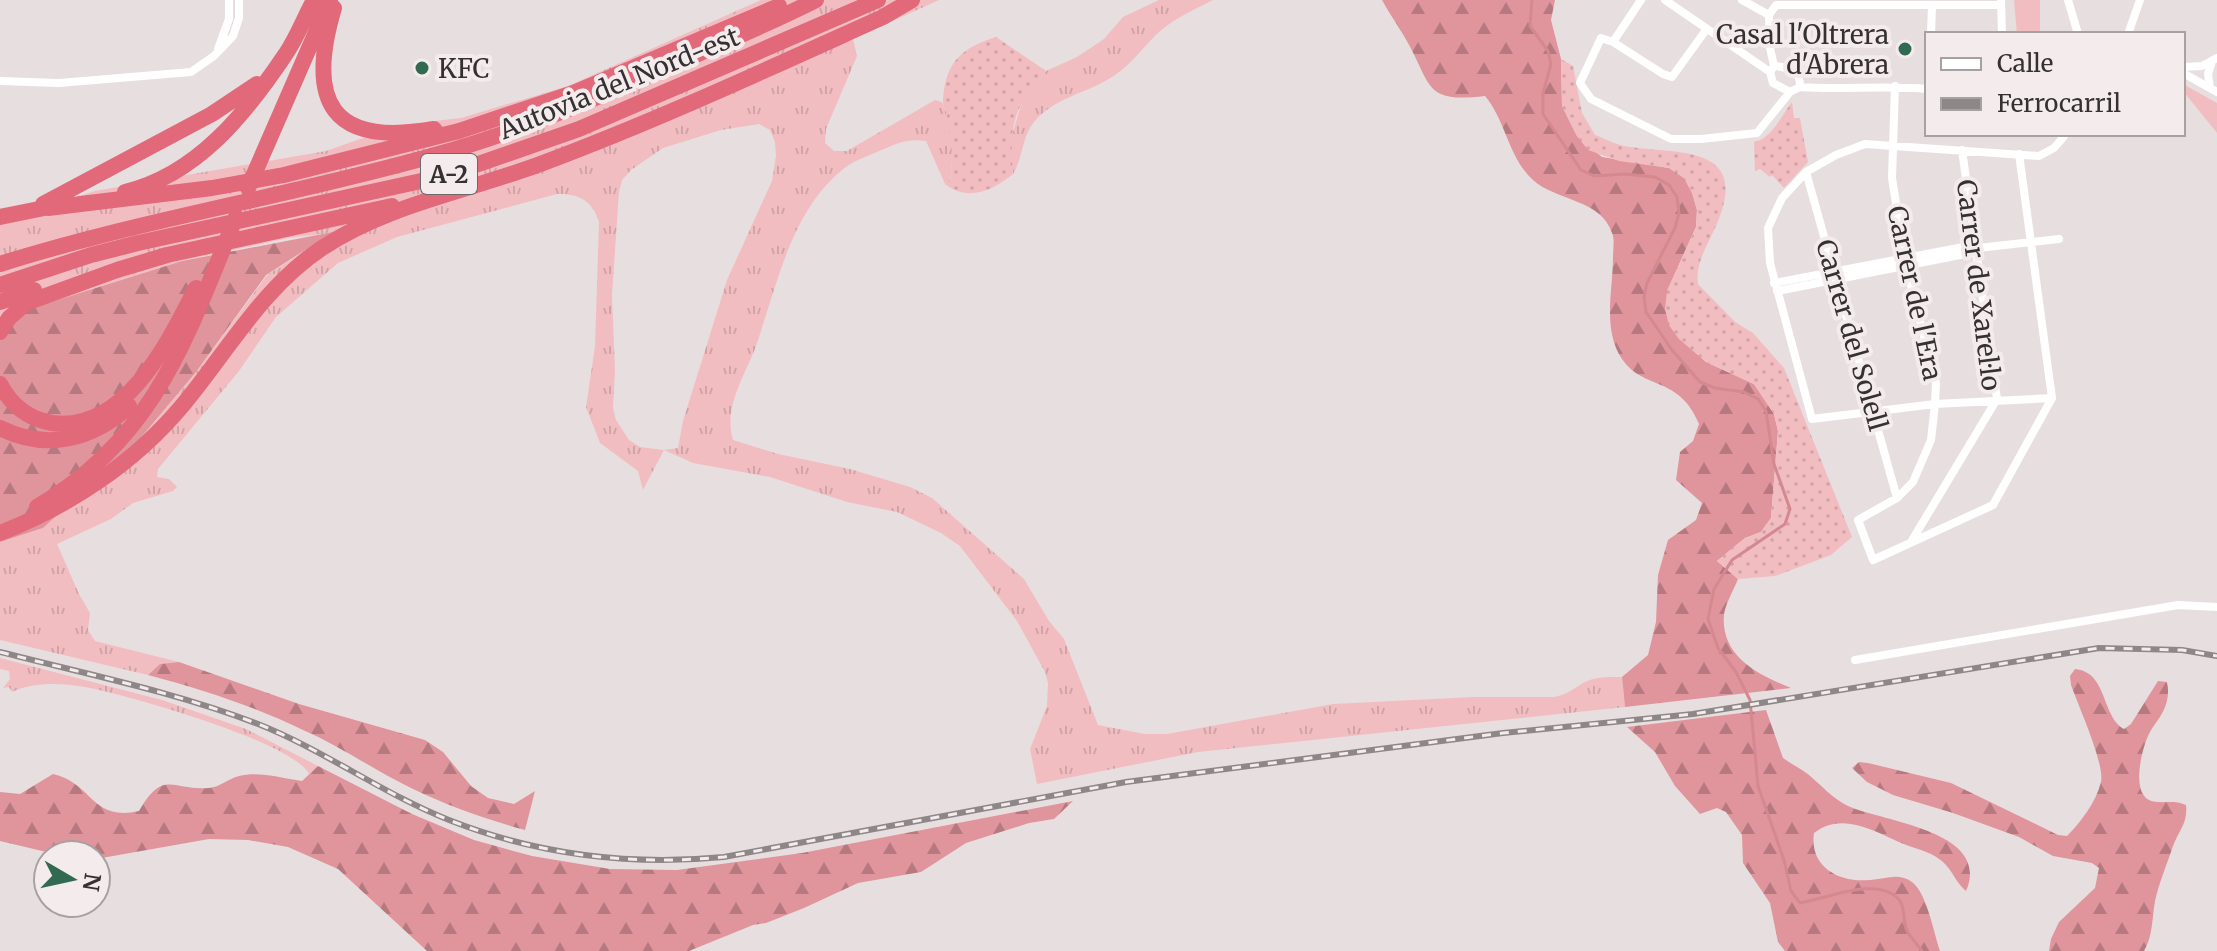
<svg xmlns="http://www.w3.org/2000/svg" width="2217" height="951" font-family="Merriweather,serif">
  <defs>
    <pattern id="grass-tufts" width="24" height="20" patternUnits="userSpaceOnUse" patternTransform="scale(2)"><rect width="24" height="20" fill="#f2bdc1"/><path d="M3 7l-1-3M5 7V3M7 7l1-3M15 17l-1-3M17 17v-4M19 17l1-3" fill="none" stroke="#d0a3a6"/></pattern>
    <pattern id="forest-firs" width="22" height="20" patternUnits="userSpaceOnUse" patternTransform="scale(2)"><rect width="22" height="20" fill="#e0949b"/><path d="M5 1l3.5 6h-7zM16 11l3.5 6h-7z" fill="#b6797f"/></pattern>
    <pattern id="garden-dots" width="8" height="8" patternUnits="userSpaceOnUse" patternTransform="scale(2)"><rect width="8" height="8" fill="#f2bdc1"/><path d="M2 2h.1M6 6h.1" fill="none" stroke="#d0a3a6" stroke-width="1.8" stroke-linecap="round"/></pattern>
  </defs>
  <rect width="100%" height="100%" fill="#e7dedf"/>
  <path fill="url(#grass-tufts)" fill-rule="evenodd" d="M761,0H939L853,39L857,56L826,129L825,143L834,151H847L935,100L942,102C953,123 954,157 950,180L945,184L926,141C906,138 896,144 879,151C866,157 852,161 841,171C791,212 776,288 756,346C745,376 723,407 733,440L778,454L850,469L910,487L932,498L1024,579L1049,621L1064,639L1098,725L1145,734H1167L1333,704L1473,697H1554C1566,695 1573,689 1583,683C1596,676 1609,677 1622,677L1625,707L1198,752L1037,784L1030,749L1047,706L1048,683L1045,672L1017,621L960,546L941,533L897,512L847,502L770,477L693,463L664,450L643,490L638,471L600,443L586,407L595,346L599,222C593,201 578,193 557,194L397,237L338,263L276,317L239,371L158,469L157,477L169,479L177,487L173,491L133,503L111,519L57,544L79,594L90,613L88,630L95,641L179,662L160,664L148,675L0,640V542L43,528L138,441L196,372L267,275L331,233L288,238L182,261L0,318V222L95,191L326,151L400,125L461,118L568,86ZM759,124L770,130L775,142L776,156L772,181L727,280L683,421L678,448L664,450L640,447L629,440L616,420L613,408L615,371L612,295L619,192L622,180L631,170L663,148L721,130Z
    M1159,0H1213C1194,10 1175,18 1159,32C1145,45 1134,61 1119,72C1093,93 1056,95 1034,122C1022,136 1023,158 1013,174L1010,142L1024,95L1046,71L1077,57L1104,39L1123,17Z
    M0,658L162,700L246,729L318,766L309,774C293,742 130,696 90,688C66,683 35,681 12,692L9,687L3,688L10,679L9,671L0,669Z"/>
  <path fill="url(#forest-firs)" d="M1382,0H1555L1551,20L1561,59L1562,106L1577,136L1602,157L1669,168L1684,178L1692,192L1697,210L1696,227L1667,291L1669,325L1680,339L1706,362L1754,384L1774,414L1778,431L1771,518L1761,532L1745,538L1717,561L1738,579C1734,589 1726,603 1724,614C1720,657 1759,675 1791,688L1625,707L1622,677L1648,655L1656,622L1658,575L1668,540L1696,520L1702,503L1676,480L1680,452L1693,441L1699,424C1679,375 1644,391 1622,359C1602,329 1613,290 1613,257C1613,249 1615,240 1612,233C1601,199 1556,201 1533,180C1508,157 1506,121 1485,96C1425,103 1432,87 1408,43C1400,28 1390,15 1382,0Z
    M333,232L266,275L196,372L138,441L43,528L0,542V318L182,261Z
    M179,662L299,704L425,740L443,752L471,786L488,798L514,804L535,791L525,830C485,819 448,806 411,788C374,770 340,746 303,730C253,706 201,689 148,675L160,664Z
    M2075,669C2108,672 2101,716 2124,729L2131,724L2158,681L2167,682C2169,691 2168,699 2165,707C2161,718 2153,725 2149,734C2142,748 2131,791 2149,800C2160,805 2173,799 2186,805C2188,823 2179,830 2173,846C2167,864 2159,883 2155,901C2152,918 2153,936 2144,951H2049L2051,939L2059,922L2095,888L2099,868L2092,863L2053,856L2019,837L1953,813L1893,795L1867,782L1852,768L1859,762L1868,763L1951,783L2058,835L2067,836C2081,822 2096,802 2101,782C2105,764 2078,705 2071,685L2070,676Z
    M1766,710L1783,758C1791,764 1800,768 1809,775C1821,785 1833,799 1848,806C1884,822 1992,831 1966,891C1956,883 1953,871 1943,862C1933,853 1921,850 1909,846C1880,835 1844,809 1814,833C1809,867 1839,883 1870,880C1885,879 1899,872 1912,882C1927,893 1934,934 1940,951H1785L1778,942L1770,903L1743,863L1742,835L1726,812L1717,808L1700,814L1675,786L1655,752L1627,727Z
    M318,766L412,814L474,840L532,856L610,869L677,870L802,853L1073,801L1054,819L1029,823L966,843L921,872L858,883L804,908L766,923L753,925L689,951H427L338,869L288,847L248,840L209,839L96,859V855H59L0,841V792L20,794L53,774C93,783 91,822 139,811C164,768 172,791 209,788C220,787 228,779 239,776C259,771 281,778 302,781Z"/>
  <path fill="#f2bdc1" d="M2014,0H2040V32L2017,34Z
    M2183,84L2217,103V133L2183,91Z"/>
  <path fill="url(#garden-dots)" d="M996,37L1046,71C1013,107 1009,126 1013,174C992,191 968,202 945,184L950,180C954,159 951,137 947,116C946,110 942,104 943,99C946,61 962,48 996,37Z
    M1561,59L1573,66L1582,113L1595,135C1606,139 1618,146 1630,147C1683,154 1751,146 1716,226C1708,244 1695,263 1698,284L1735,322L1753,333L1784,368L1852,537L1831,555L1775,576L1738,579L1717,561L1745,538L1761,532L1771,518L1778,431L1774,414L1754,384L1706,362L1679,339L1669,325L1665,309L1667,291L1696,227L1697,210L1692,193L1684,178L1669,168L1619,161L1588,150L1577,136L1562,106Z
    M1792,102L1794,118H1800L1808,162L1784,188L1772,175L1770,177L1760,169L1755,171L1754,142C1771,139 1782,115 1792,102Z"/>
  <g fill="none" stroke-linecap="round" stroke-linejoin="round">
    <path stroke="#d48990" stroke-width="3" d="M1532,0L1530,26L1548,51L1551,64L1543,93V114L1581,170L1594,176L1624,174L1655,177L1669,185L1677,197L1679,213L1675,228L1647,283L1644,297L1646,312L1672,350L1700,382L1715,388L1744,392L1758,399L1766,411L1774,464L1790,509L1785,524L1732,560L1714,589L1708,619L1718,648L1736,672L1750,700L1758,786L1784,860L1791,891L1800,903C1826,899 1880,874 1900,901C1905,908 1903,922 1907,931C1911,938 1917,944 1922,951"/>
    <path stroke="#fff" stroke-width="8" d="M1665,0L1770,72
      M1742,0L1769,15
      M2068,0L2078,34
      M2001,1L2002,34
      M1769,15L1776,5H2001
      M1769,15L1770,48L1774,66
      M1706,30L1672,77L1663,74L1613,42L1601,38L1580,83L1591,99L1671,139H1701L1757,133L1790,92
      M1931,34L1932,5
      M2128,34L2140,0
      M1613,42L1641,0
      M218,49L229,19V0
      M1774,66C1788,67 1801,71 1800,87L1790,92L1773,83L1770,72Z
      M2183,67L2202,66L2217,58
      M2183,73L2217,92
      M0,81L59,83L191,72L214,56L233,36L239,18V0
      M1895,86L1892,178L1906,266L1936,383L1935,404L1931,440L1913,482L1897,498L1858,520L1873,560L1993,505L2052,398L2019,154
      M1800,87C1842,90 1885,85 1927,89
      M2210,88L2208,74L2212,61
      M1806,172L1897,498
      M1978,248L2059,239
      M1774,283L1974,245L1978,248L1975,252L1777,291
      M2052,398L1935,404L1812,419L1770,263L1768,228L1782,198L1806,172L1836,155L1865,144L2039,156L2054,148L2066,134
      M1911,542L1997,399L1962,150
      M1855,660L2178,605L2217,607"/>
    <path stroke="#e2697a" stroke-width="16" d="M334,8C306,102 331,147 434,129
      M248,188L330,0
      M125,192C197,175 246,113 285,55C297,38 304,18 314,0
      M43,204L212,114L257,84
      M48,208L212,188L284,175L459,131L573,93L779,6
      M0,217L59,205
      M0,264C143,219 291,196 435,155C511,134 583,104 656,72C710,49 764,26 816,0
      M0,285L91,255L138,243L444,176L579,129L878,0
      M0,302L34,290
      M0,332L9,318L26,303L117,270L167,255L392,206
      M0,384C11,405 28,419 52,423C125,433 169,341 196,288
      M0,428C46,451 92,440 129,406
      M37,507C156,438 187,336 236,217
      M0,533C70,506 134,463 182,406C227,352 263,287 322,248C389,204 469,191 543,163C658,120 770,68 883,17L912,0"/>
    <g stroke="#8d8788" stroke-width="6">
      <path id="rail" d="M0,652C86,674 175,692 258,724C324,750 383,794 449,820C538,855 628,866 724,857L1126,782L1503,733L1693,714L2099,648L2182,650L2217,656"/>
    </g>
    <use href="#rail" stroke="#f4ecec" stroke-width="3" stroke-dasharray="9" stroke-linecap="butt"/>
  </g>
  <g fill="#316951" stroke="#f4ecec" stroke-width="3">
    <circle cx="1905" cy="49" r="8"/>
    <circle cx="422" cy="68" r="8"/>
  </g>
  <g text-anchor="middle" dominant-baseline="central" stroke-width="8" stroke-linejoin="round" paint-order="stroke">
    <rect fill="#f4ecec" stroke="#6e696a" stroke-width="2" x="421" y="154" width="56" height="40" rx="6"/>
    <g font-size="24" font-weight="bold" fill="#353132">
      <text x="449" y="174">A-2</text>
    </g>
    <g font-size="26" fill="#353132" stroke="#f4ecec" text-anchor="end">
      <text x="1889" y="34">Casal l'Oltrera<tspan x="1889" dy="30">d'Abrera</tspan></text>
      <text x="438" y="68" text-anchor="start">KFC</text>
    </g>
    <g font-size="26" fill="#353132" stroke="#f4ecec">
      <text transform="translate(619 83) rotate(-22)">Autovia del Nord-est</text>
      <text transform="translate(1979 285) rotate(83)">Carrer de Xarel·lo</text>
      <text transform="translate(1915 293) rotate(78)">Carrer de l'Era</text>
      <text transform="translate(1852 335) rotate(74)">Carrer del Solell</text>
    </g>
  </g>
  <rect x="1925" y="32" width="260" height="104" fill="#f4ecec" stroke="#a8a1a2" stroke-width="2"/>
  <rect x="1941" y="58" width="40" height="12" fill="#ffffff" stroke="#a8a1a2" stroke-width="2"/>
  <text x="1997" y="72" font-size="24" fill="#353132">Calle</text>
  <rect x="1941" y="98" width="40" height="12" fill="#8d8788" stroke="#a8a1a2" stroke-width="2"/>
  <text x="1997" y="112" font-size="24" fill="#353132">Ferrocarril</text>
  <g transform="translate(72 879) rotate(99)"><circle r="38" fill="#f4ecec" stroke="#a8a1a2" stroke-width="2"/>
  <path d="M0-6L14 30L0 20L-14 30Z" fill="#316951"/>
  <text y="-12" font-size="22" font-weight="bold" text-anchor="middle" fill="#353132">N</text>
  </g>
</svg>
